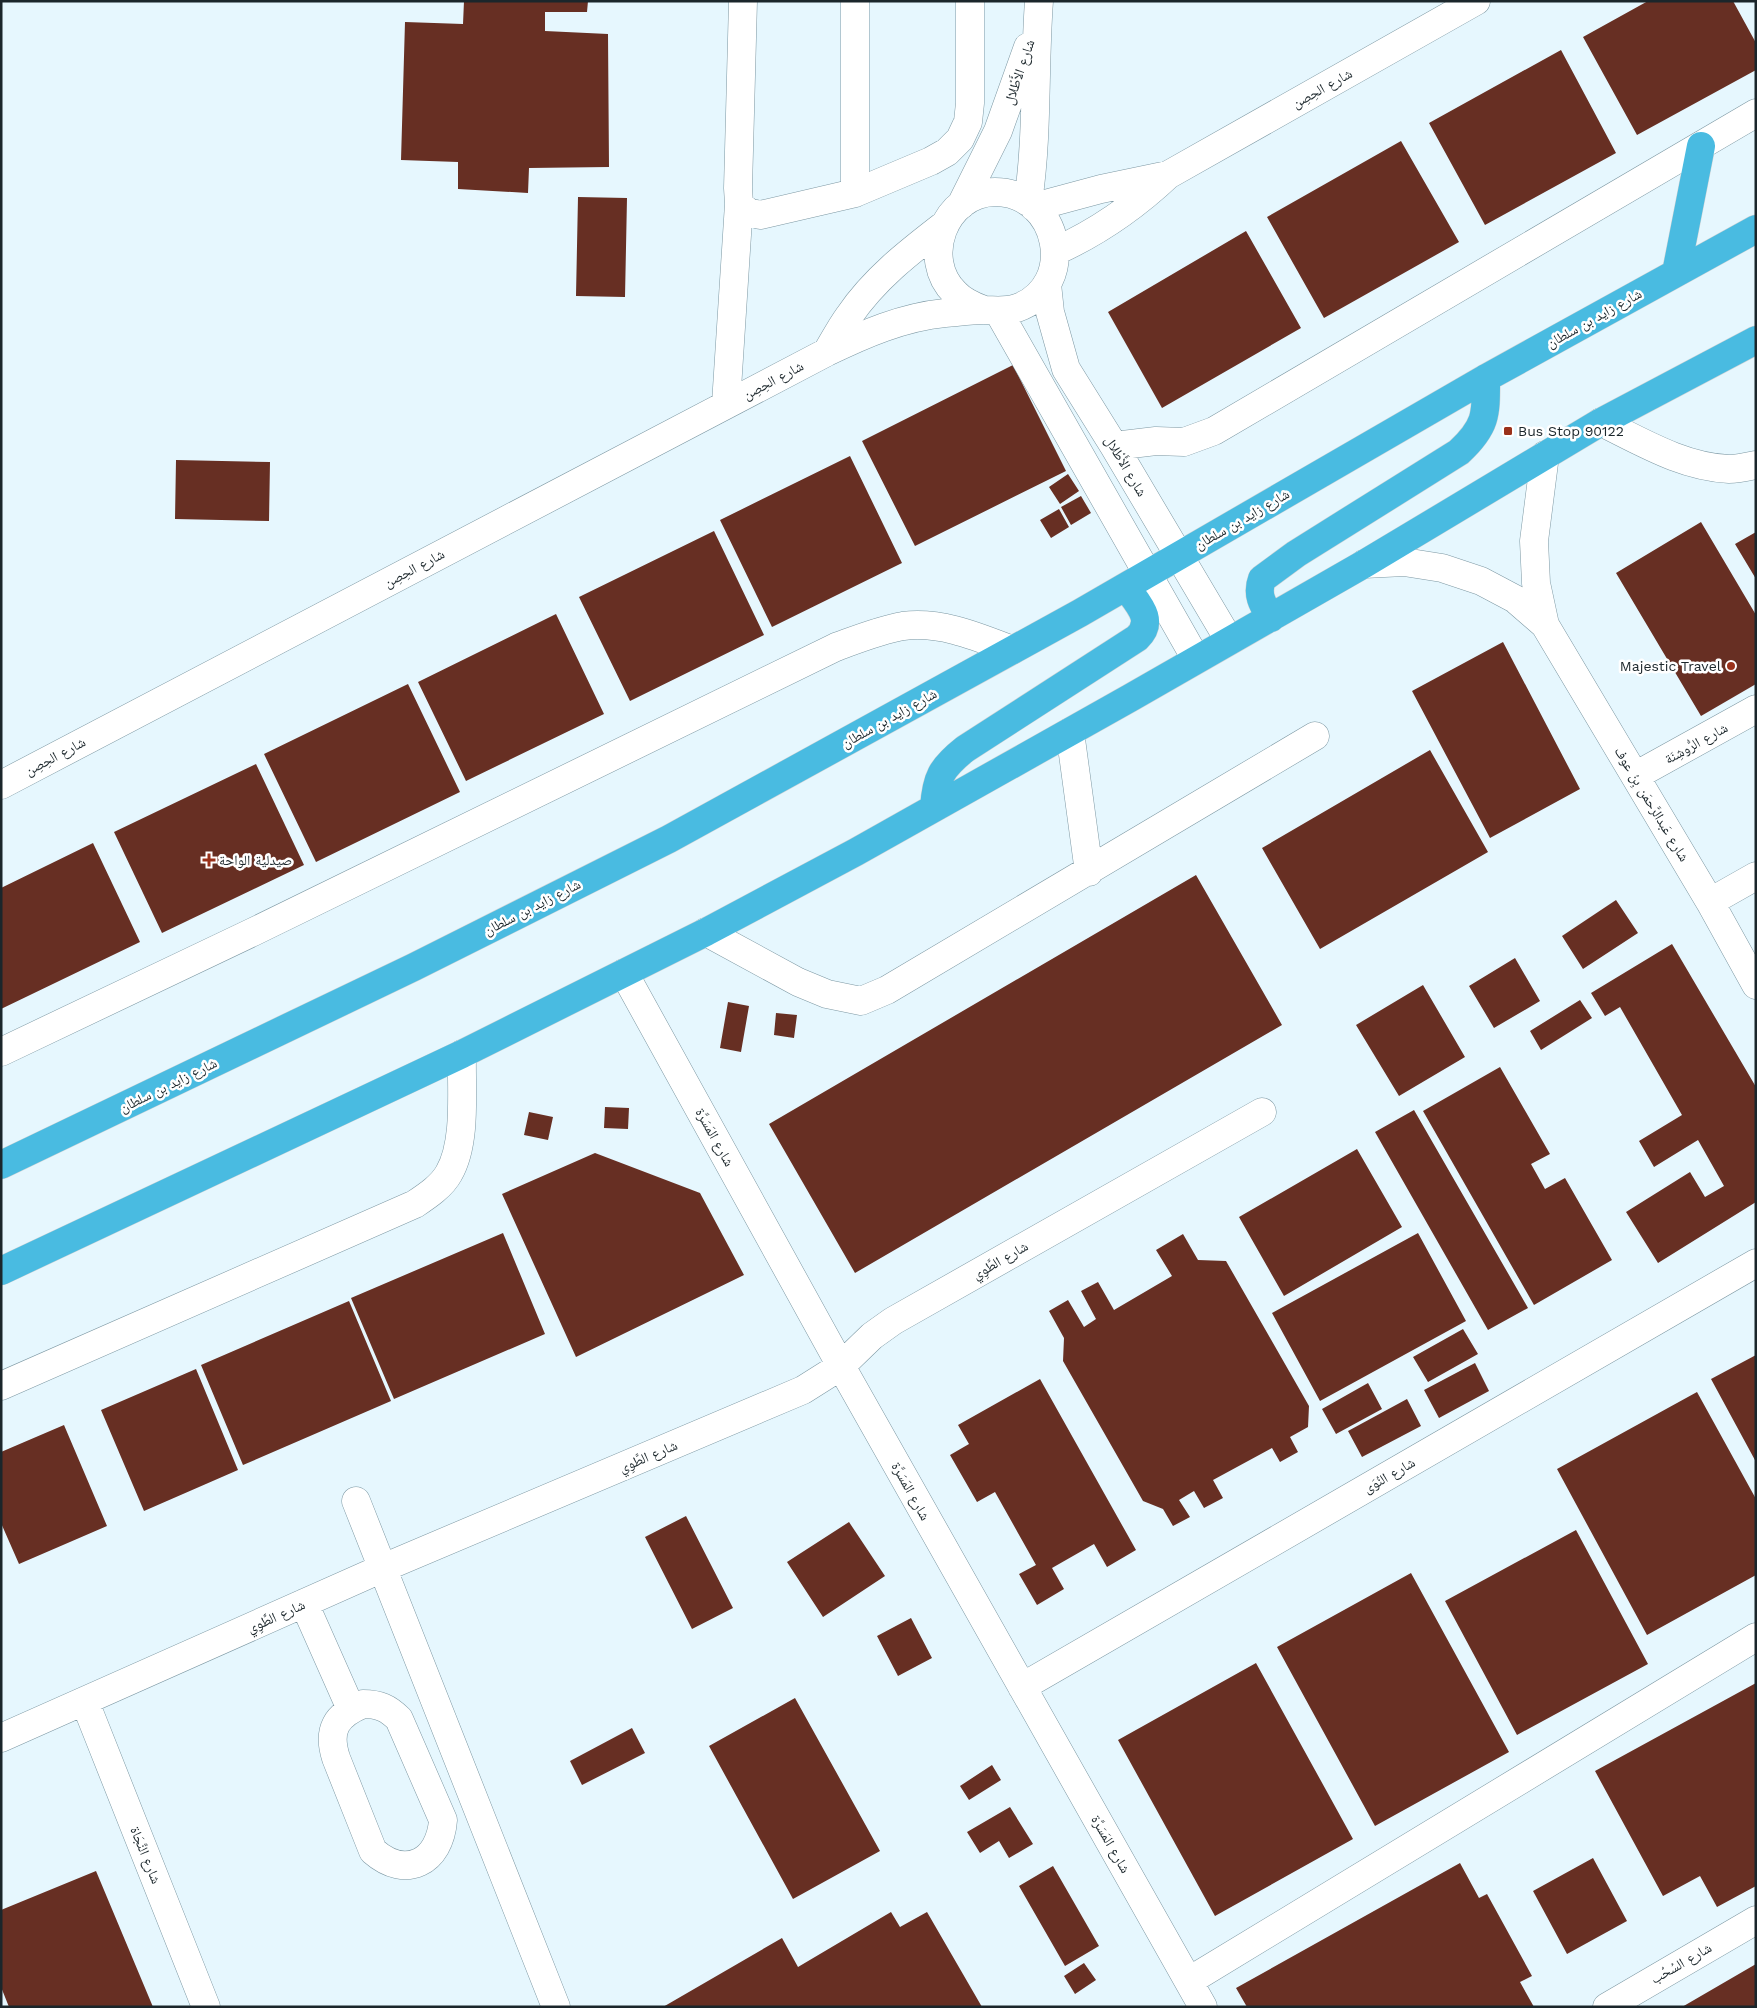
<svg xmlns="http://www.w3.org/2000/svg" width="1757" height="2008" font-family="'Work Sans','Noto Naskh Arabic',sans-serif">
  <rect width="100%" height="100%" fill="#e6f7fe"/>
  <path fill="#672f23" d="M464,1H588L587,12H545V31L608,34L609,167L529,168L528,193L458,189V162L401,160L405,22L463,24Z
    M1648,1H1733L1756,43V70L1637,135L1583,37Z
    M1561,50L1616,153L1485,225L1429,123Z
    M1401,141L1459,242L1324,318L1267,217Z
    M578,197L627,198L625,297L576,296Z
    M1246,231L1301,328L1162,408L1108,312Z
    M1013,365L1066,471L915,546L862,441Z
    M850,456L902,563L772,627L720,520Z
    M176,460L270,462L269,521L175,519Z
    M1068,474L1079,491L1060,504L1049,487Z
    M1081,496L1091,513L1071,525L1061,507Z
    M1059,509L1069,527L1051,538L1040,520Z
    M1701,522L1756,615V684L1701,716L1616,573Z
    M714,531L764,635L630,701L579,597Z
    M1756,532V579L1735,544Z
    M556,614L604,714L466,781L418,682Z
    M1503,642L1580,789L1490,838L1412,691Z
    M408,684L460,792L316,862L264,754Z
    M1430,750L1488,852L1320,949L1262,848Z
    M256,764L304,865L162,933L114,832Z
    M93,843L140,942L1,1009V888Z
    M1196,875L1282,1025L855,1273L769,1124Z
    M1616,900L1638,933L1583,969L1562,936Z
    M1672,944L1756,1087V1202L1658,1263L1626,1212L1690,1172L1705,1197L1724,1186L1698,1140L1654,1167L1639,1141L1682,1115L1620,1007L1605,1016L1591,993Z
    M1515,958L1540,1001L1494,1028L1469,986Z
    M1423,985L1465,1057L1399,1096L1356,1025Z
    M1580,1000L1592,1018L1541,1050L1530,1031Z
    M728,1002L749,1006L741,1052L720,1048Z
    M776,1013L797,1015L794,1038L774,1035Z
    M1500,1067L1550,1154L1531,1164L1545,1189L1565,1178L1612,1260L1534,1305L1423,1111Z
    M605,1107L629,1108L628,1129L604,1128Z
    M1414,1110L1528,1308L1488,1330L1375,1132Z
    M529,1112L553,1117L548,1140L524,1135Z
    M1357,1149L1402,1227L1284,1296L1239,1217Z
    M595,1153L700,1193L744,1275L576,1357L502,1194Z
    M503,1233L545,1334L394,1399L351,1298Z
    M1418,1233L1466,1321L1320,1401L1272,1313Z
    M1183,1234L1198,1260L1226,1261L1309,1406L1308,1427L1290,1437L1298,1452L1280,1462L1272,1448L1213,1480L1223,1498L1204,1508L1194,1491L1179,1500L1190,1517L1173,1526L1163,1509L1143,1501L1063,1361L1064,1338L1049,1311L1068,1300L1084,1327L1096,1319L1081,1291L1098,1282L1114,1310L1172,1276L1156,1250Z
    M349,1301L391,1401L243,1465L201,1365Z
    M1463,1329L1478,1354L1428,1382L1413,1357Z
    M1756,1355V1462L1711,1379Z
    M1475,1363L1489,1391L1439,1418L1424,1390Z
    M196,1369L238,1470L144,1511L101,1410Z
    M1040,1379L1136,1550L1107,1567L1094,1544L1052,1568L1064,1589L1037,1605L1019,1574L1036,1565L995,1492L977,1502L950,1455L969,1444L958,1425Z
    M1368,1383L1382,1409L1336,1434L1322,1409Z
    M1697,1392L1756,1499V1575L1647,1635L1557,1469Z
    M1407,1399L1421,1426L1362,1457L1348,1431Z
    M64,1425L107,1526L19,1564L1,1523V1452Z
    M686,1516L733,1608L692,1629L645,1537Z
    M849,1522L885,1576L823,1617L787,1562Z
    M1576,1530L1648,1664L1517,1735L1445,1601Z
    M1411,1573L1509,1752L1375,1826L1277,1647Z
    M911,1618L932,1658L898,1676L877,1636Z
    M1256,1663L1353,1839L1215,1916L1118,1740Z
    M1756,1683V1886L1717,1907L1700,1876L1663,1896L1595,1771Z
    M795,1698L880,1851L793,1899L709,1746Z
    M632,1728L645,1753L582,1785L570,1761Z
    M992,1765L1001,1780L969,1800L960,1786Z
    M1010,1807L1033,1844L1009,1858L999,1841L980,1853L967,1832Z
    M1593,1858L1627,1921L1567,1954L1533,1891Z
    M1460,1863L1479,1898L1487,1894L1532,1976L1520,1982L1534,2007H1247L1236,1988Z
    M1053,1866L1099,1946L1065,1966L1019,1886Z
    M96,1871L153,2007H9L1,1987V1910Z
    M891,1912L900,1927L927,1912L982,2007H663L782,1938L798,1967Z
    M1084,1963L1096,1980L1075,1994L1064,1976Z
    M1756,1964V2007H1682Z"/>
  <g fill="none" stroke-linecap="round" stroke-linejoin="round">
    <g stroke="#7d98a3" stroke-width="29">
      <path id="minor" d="M743,1L738,188L739,204L748,212L760,215L855,193L931,161L947,152L960,139L968,122L970,103V1
        M855,193V1
        M1028,202C1038,135 1034,68 1039,1
        M961,205L998,131L1028,47
        M1034,207L1101,189L1168,175
        M1056,251C1098,232 1134,207 1168,175L1476,1
        M1047,284L1050,312L1066,369L1114,446L1229,640
        M998,311L1196,659
        M827,352C834,340 841,327 849,316C874,279 909,252 944,225
        M726,404L739,204
        M1601,422C1642,442 1683,467 1729,469C1737,469 1747,467 1756,465
        M1114,446L1156,441L1184,442L1214,431L1756,113
        M1545,455L1534,541L1536,583L1545,625L1710,902L1756,985
        M1364,564L1404,562L1442,568L1481,581L1515,599L1545,625
        M1070,732L1089,872
        M1635,776L1756,709
        M1,785L827,352C864,334 903,317 945,313C958,312 970,310 983,310C995,310 1005,312 1017,308C1079,286 1060,192 995,192C944,193 920,259 955,293C963,302 973,306 984,310
        M1710,902L1756,876
        M706,932L798,982L827,994L861,1001L887,990L1315,736
        M624,973L841,1366L1203,2007
        M1,1052L253,932L836,647C858,639 880,630 903,626C941,621 978,637 1012,650
        M1,1386L415,1204C427,1196 442,1186 449,1173C467,1142 461,1089 462,1054
        M356,1501L556,2007
        M304,1603L351,1709
        M1022,1687L1756,1263
        M85,1702L206,2007
        M363,1704C379,1704 388,1708 399,1719L443,1820C440,1862 406,1880 373,1851L336,1758C327,1730 336,1715 363,1704Z
        M1,1738L383,1568L803,1390L841,1366L872,1336L893,1321L1262,1112
        M1189,1981L1756,1637
        M1607,2007L1756,1920"/>
    </g>
    <g stroke="#d1d4d5" stroke-width="29">
      <path id="highway" d="M1676,273L1701,146
        M1271,618C1263,605 1256,595 1262,579L1296,554L1459,452C1487,426 1486,414 1486,378
        M934,808C936,778 941,768 965,749L1137,638C1156,620 1137,603 1126,587
        M1,1165L414,967L669,839L1080,613L1486,378L1756,229
        M1,1271L462,1054L706,932L856,852L1130,698L1364,564L1601,422L1756,340"/>
    </g>
    <use href="#minor" stroke="#fff" stroke-width="28"/>
    <use href="#highway" stroke="#49bbe1" stroke-width="28"/>
  </g>
  <g fill="#9a311a" stroke="#fff" stroke-width="2">
    <rect x="1503" y="426" width="10" height="10" rx="2.5"/>
    <circle cx="1731" cy="666" r="5"/>
    <path d="M206.5 852.5h5v5h5v5h-5v5h-5v-5h-5v-5h5z"/>
  </g>
  <g text-anchor="middle" dominant-baseline="central" stroke-width="5" stroke-linejoin="round" paint-order="stroke">
    <g font-size="14" fill="#1b262b" stroke="#fff">
      <text transform="translate(1019 72) rotate(-71)">شارع الأَطْلال</text>
      <text transform="translate(1322 88) rotate(-29)">شارع الحِصِن</text>
      <text transform="translate(1594 318) rotate(-29)">شارع زايد بن سلطان</text>
      <text transform="translate(773 380) rotate(-28)">شارع الحِصِن</text>
      <text transform="translate(1126 466) rotate(59)">شارع الأَطْلال</text>
      <text transform="translate(1242 519) rotate(-30)">شارع زايد بن سلطان</text>
      <text transform="translate(414 568) rotate(-28)">شارع الحِصِن</text>
      <text transform="translate(889 718) rotate(-29)">شارع زايد بن سلطان</text>
      <text transform="translate(1696 743) rotate(-29)">شارع الرُّوشِنَة</text>
      <text transform="translate(55 756) rotate(-28)">شارع الحِصِن</text>
      <text transform="translate(1652 804) rotate(59)">شارع عَبدالرَّحمَن بِنْ عوف</text>
      <text transform="translate(532 907) rotate(-27)">شارع زايد بن سلطان</text>
      <text transform="translate(168 1085) rotate(-26)">شارع زايد بن سلطان</text>
      <text transform="translate(715 1137) rotate(61)">شارع المَسَرَّة</text>
      <text transform="translate(1000 1260) rotate(-30)">شارع الطَّوِي</text>
      <text transform="translate(648 1456) rotate(-23)">شارع الطَّوِي</text>
      <text transform="translate(1389 1475) rotate(-30)">شارع النُوَى</text>
      <text transform="translate(911 1491) rotate(61)">شارع المَسَرَّة</text>
      <text transform="translate(276 1616) rotate(-24)">شارع الطَّوِي</text>
      <text transform="translate(1111 1844) rotate(60)">شارع المَسَرَّة</text>
      <text transform="translate(146 1855) rotate(68)">شارع النَّجَاة</text>
      <text transform="translate(1681 1963) rotate(-30)">شارع السُحُب</text>
    </g>
    <g font-size="14" fill="#1b262b" stroke="#fff" text-anchor="start">
      <text x="1518" y="431">Bus Stop 90122</text>
      <text x="1721" y="666" text-anchor="end">Majestic Travel</text>
      <text x="219" y="860">صيدلية الواحة</text>
    </g>
  </g>
  <rect width="1757" height="2008" fill="none" stroke="#1b262b" stroke-width="5"/>
</svg>
